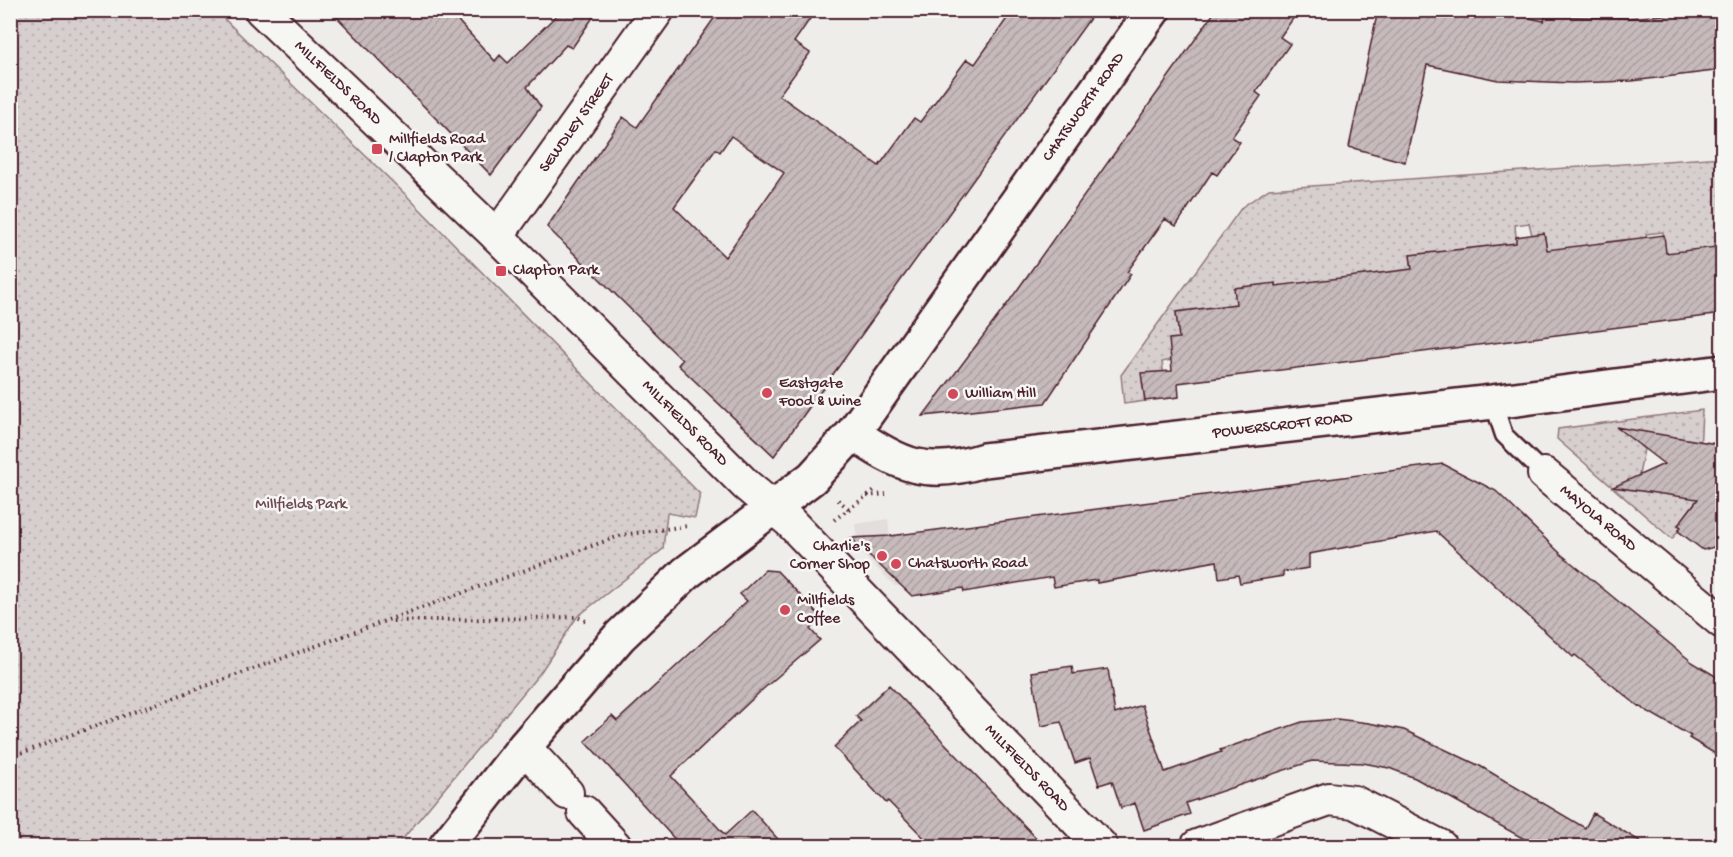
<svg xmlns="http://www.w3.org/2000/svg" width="1733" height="857" font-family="'Gochi Hand',sans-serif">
  <defs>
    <pattern id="park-dots" width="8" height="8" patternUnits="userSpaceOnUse" patternTransform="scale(1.5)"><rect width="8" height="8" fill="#d7cfce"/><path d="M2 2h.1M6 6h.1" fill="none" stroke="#bab1b1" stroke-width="1.8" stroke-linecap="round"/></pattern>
    <pattern id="building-hatch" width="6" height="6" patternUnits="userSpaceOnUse" patternTransform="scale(1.5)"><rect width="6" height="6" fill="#c6babb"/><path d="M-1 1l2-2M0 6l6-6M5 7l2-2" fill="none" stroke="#ac9fa1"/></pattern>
  </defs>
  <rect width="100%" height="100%" fill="#efedea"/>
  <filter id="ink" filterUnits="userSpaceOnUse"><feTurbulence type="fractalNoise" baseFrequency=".0167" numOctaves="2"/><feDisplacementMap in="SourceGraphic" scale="12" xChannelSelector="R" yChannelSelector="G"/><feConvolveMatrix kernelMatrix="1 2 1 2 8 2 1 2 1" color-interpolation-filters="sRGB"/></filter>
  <g filter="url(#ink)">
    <path fill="#e3dedc" d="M888,519L890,536L901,586H895L858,550L855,524Z"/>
    <path fill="url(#park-dots)" stroke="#90777c" stroke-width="1.5" d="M10,11H216L404,193L700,494L695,518L667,513L663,549L577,617L540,673L397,846H11Z
      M1722,157V271H1718L1715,247L1676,281L1681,319L1675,320L1663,232L1646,234L1652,281L1630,239L1606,242L1549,269L1544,234L1532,235L1529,223L1515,225L1519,271L1457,250L1446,254L1410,255L1417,311L1390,272L1344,278L1282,327L1276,283L1239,330L1176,313L1179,338L1171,360L1162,362L1164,376L1142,379L1145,401L1124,404L1121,375L1242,207L1269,189Z
      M1702,410L1700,453L1641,438L1640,446L1644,449L1639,475L1722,454V510L1702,493L1678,525L1681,527L1672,539L1557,439L1558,429Z"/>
    <path fill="url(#building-hatch)" stroke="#4a1f2b" stroke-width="1.5" fill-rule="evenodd" d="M330,10H448L495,61L500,55L508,63L562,10H598L572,48L566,45L527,87L541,107L491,175Z
      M720,10H816L794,42L810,53L779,95L879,166L914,118L920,122L967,59L975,64L1013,10H1096L774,456L678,365L682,360L547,227L623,117L637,127ZM731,136L784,173L725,257L674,207L716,149L720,152Z
      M1216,10H1299L1280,37L1290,44L1256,92L1261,96L1232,137L1240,142L1226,162L1217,175L1212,172L1176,226L1165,219L1127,272L1131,274L1045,403L923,416L1008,303Z
      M1378,10H1493L1544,21L1545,16L1628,18L1722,10V70L1632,81L1573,83L1498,80L1427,65L1405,162L1349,147Z
      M1544,233L1547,250L1664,235L1666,253L1716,247L1718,271H1722V314L1178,383L1179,397L1145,401L1141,373L1172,371L1169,339L1179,338L1176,312L1236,304L1234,288L1276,283V286L1412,269L1410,255L1516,243V237Z
      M1616,427L1722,445V545L1703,550L1678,531L1681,527L1678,525L1698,499L1613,487L1664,464Z
      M1443,464L1496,491L1562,555L1692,662L1722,680V758L1689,738L1691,736L1638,706L1575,655L1573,657L1436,531L1309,554V568L1283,572V576L1240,583L1238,575L1219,578L1217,561L1097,583V580L1054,587L1052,577L964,592L963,588L912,596L851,538L890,536Z
      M765,570L777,571L822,618L810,629L820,640L762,690L671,776L725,835L752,810L784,846H681L585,741L612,716L617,721L747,601L740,594Z
      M1072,666L1073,674L1108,669L1115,714L1142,705L1165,772L1221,752L1220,750L1302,722L1337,719L1369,723L1404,730L1480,766L1585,828L1593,813L1648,846H1537L1415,778L1389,768L1363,763L1312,761L1186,803L1190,814L1144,830L1135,803L1121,808L1112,781L1099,785L1090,758L1075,763L1061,722L1041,726L1032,672Z
      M889,685L985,785L1044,846H932L888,801L886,803L834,747L861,721L856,716Z"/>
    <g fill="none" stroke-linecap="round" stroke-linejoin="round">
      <g stroke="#4a1f2b" stroke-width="21">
        <path id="lane" d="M1493,402L1504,435L1544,474"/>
      </g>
      <g stroke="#4a1f2b" stroke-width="36">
        <g id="street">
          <path id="s1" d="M261,10L497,236L746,485L789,521L1101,846"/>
          <path id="s2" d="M497,236L658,10"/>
          <path id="s3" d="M1544,474L1722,622"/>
          <path d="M524,747L567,793"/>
          <path d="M584,812L615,846"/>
          <path d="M1197,846L1329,799L1354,802L1440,846"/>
        </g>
      </g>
      <g stroke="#4a1f2b" stroke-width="38">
        <g id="secondary">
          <path id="s4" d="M853,433C900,466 928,478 984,460L1493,402L1722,372"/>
          <path id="s5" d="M446,846L524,747L620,636L686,573L812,478L853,433L1153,10"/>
        </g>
      </g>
      <path stroke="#4a1f2b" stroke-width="4" stroke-dasharray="1.5 4.5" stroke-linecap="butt" d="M10,13L13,10
        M867,496L886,494
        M838,500L849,509
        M834,520L876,489
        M393,621L577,617L588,622
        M10,757L622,535L687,526"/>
      <use href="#lane" stroke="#f6f6f2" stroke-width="16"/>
      <use href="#street" stroke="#f6f6f2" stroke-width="32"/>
      <use href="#secondary" stroke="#f6f6f2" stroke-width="33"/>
    </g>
  </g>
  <g fill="#d1495b" stroke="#f6f6f2" stroke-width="2">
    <rect x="371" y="143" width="12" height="12" rx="3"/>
    <rect x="495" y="265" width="12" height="12" rx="3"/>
    <circle cx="767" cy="393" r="6"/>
    <circle cx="953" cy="394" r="6"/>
    <circle cx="882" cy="556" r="6"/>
    <circle cx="896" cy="564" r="6"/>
    <circle cx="785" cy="610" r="6"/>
  </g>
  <g text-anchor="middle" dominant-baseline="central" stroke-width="5" stroke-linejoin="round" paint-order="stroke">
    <g font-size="16" fill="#4a1f2b" stroke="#f6f6f2">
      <text stroke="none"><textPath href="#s1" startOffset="106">MILLFIELDS ROAD</textPath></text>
      <text stroke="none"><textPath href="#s5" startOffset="982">CHATSWORTH ROAD</textPath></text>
      <text stroke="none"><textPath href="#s2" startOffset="138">SEWDLEY STREET</textPath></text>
      <text stroke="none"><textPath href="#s1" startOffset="592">MILLFIELDS ROAD</textPath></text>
      <text stroke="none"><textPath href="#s4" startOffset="441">POWERSCROFT ROAD</textPath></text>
      <text stroke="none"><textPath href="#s3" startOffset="70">MAYOLA ROAD</textPath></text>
      <text stroke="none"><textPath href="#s1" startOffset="1078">MILLFIELDS ROAD</textPath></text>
    </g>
    <g font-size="16" fill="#4a1f2b" stroke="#f6f6f2" text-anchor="start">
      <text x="389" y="140">Millfields Road<tspan x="389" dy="18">/ Clapton Park</tspan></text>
      <text x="513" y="271">Clapton Park</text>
      <text x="779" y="384">Eastgate<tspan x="779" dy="18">Food &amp; Wine</tspan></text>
      <text x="965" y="394">William Hill</text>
      <text x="870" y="547" text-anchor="end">Charlie's<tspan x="870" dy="18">Corner Shop</tspan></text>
      <text x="908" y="564">Chatsworth Road</text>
      <text x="797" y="601">Millfields<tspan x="797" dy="18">Coffee</tspan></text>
    </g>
    <g font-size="16" fill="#6d4b54" stroke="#f6f6f2">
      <text x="301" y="505">Millfields Park</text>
    </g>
  </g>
  <rect width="1733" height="857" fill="none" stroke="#f6f6f2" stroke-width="36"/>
  <rect x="18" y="18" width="1697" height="821" fill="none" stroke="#4a1f2b" stroke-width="2" filter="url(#ink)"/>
</svg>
